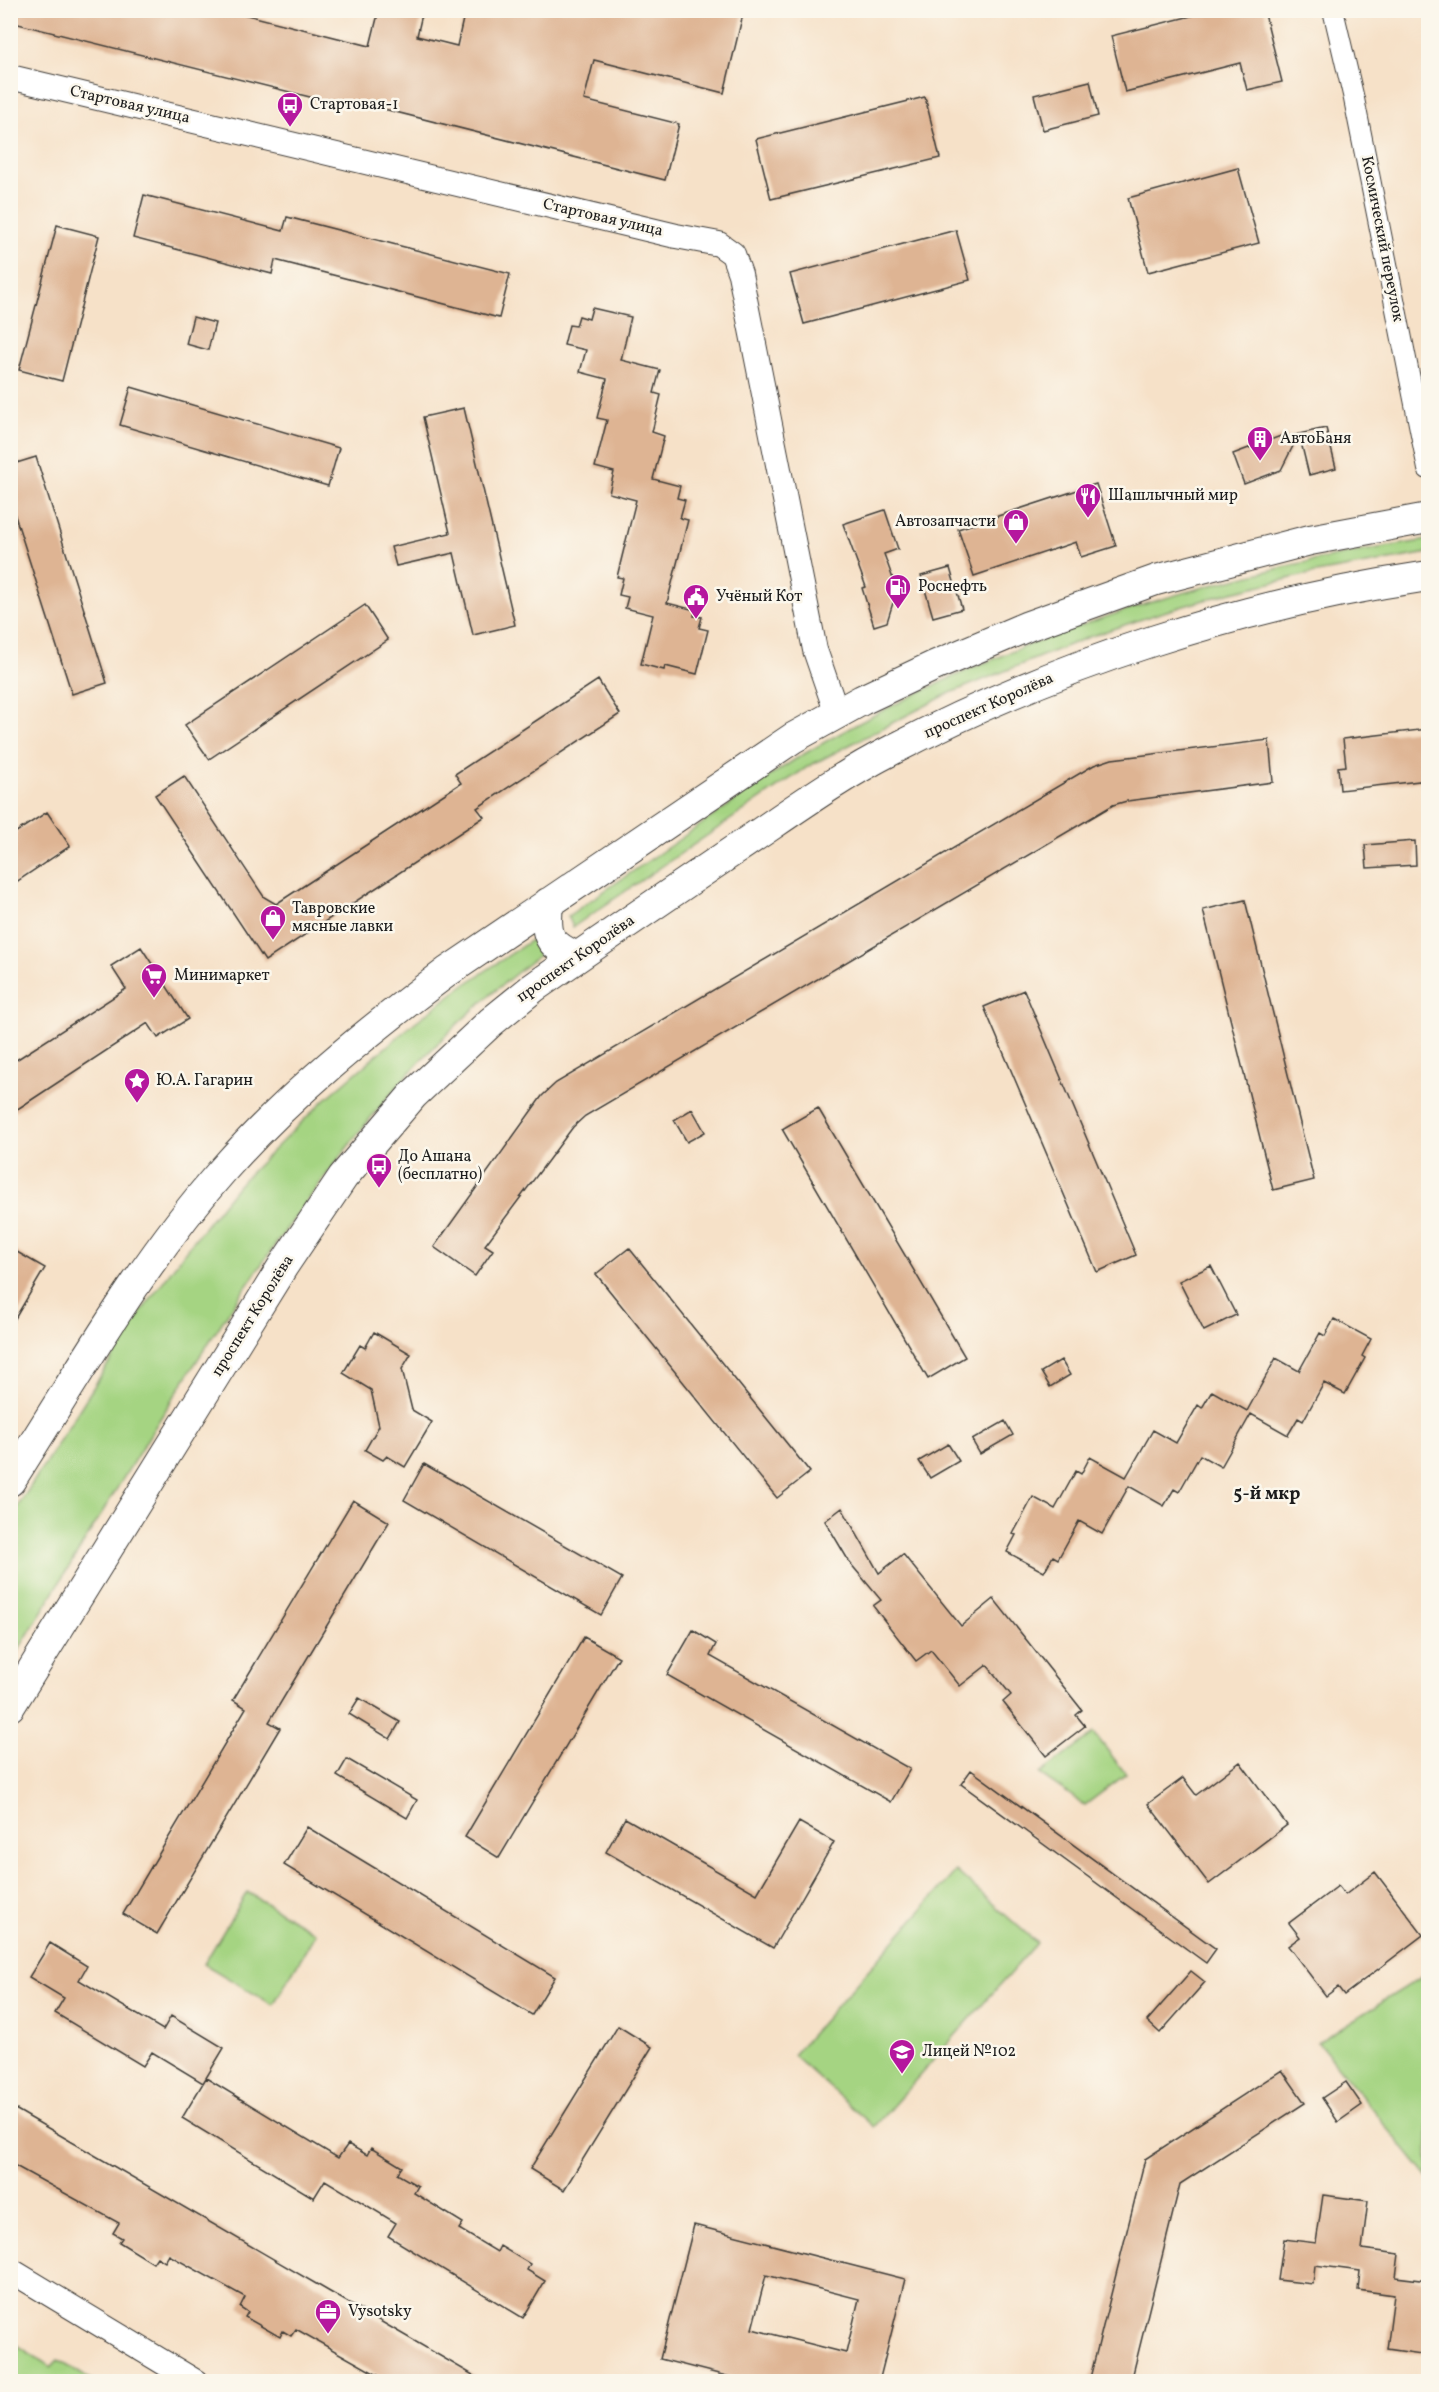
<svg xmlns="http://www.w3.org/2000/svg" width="1439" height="2392" font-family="Vollkorn,serif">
  <rect width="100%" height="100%" fill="#fbf7ec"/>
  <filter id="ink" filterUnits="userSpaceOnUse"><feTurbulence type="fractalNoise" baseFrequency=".0167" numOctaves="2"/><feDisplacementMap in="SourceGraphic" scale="12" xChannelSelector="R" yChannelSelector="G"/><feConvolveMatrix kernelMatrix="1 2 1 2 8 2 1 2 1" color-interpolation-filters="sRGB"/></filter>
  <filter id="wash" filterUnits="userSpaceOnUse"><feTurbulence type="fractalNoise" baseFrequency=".008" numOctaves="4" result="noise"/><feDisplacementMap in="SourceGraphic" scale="24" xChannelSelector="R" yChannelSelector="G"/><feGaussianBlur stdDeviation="1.35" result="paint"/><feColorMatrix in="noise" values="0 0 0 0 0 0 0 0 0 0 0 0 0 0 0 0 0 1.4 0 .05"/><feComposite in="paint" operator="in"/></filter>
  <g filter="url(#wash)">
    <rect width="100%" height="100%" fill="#f6e1c8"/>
    <path fill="#a5d482" stroke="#60784f" stroke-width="1.5" d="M1428,540V553L1305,575L1232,592L1160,613L1089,637L948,694L809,766L573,927L568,916C620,880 673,844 725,808C751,790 777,770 804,754C995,641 1210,573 1428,540Z
      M536,937L542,953C506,981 468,1012 436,1045C381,1100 334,1164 288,1227C187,1367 101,1516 11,1662V1517L143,1309L190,1245L239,1184L322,1102L414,1023L460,988Z
      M1094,1733L1126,1774L1085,1805L1040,1774Z
      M956,1871L1037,1943L874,2127L793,2055Z
      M247,1892L316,1933L273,2005L204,1964Z
      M1428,1973V2178L1318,2042Z
      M11,2341L51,2367L58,2360L93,2381H11Z"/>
    <g id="blocks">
      <path fill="#deb493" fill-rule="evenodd" d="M10,10H227L370,46L379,10H423L417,36L457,46L465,10H744L724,93L594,60L584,100L679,124L665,180L356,102L354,108L10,22Z
        M1215,10H1264L1282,82L1247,90L1240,63L1125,92L1111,36Z
        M1090,81L1098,116L1043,130L1034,95Z
        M925,97L940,158L771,199L756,139Z
        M1238,168L1259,243L1148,272L1128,198Z
        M144,195L283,231L287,217L510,274L499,318L275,260L272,274L133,238Z
        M57,225L99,236L62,381L19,370Z
        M956,230L970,280L804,324L790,274Z
        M592,308L631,317L621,360L660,370L654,393L661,395L652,432L664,436L653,479L680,486L677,498L685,500L680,518L688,520L667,603L695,610L694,616L702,617L699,628L708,630L697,674L665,666L664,670L641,664L653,615L625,608L628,597L619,595L623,578L617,577L636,500L609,493L614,472L595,467L607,420L597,418L607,379L580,372L586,350L564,345L569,325L576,326L579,316L589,319Z
        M193,317L215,323L208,350L186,344Z
        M131,387L339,448L328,486L120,425Z
        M464,408L515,625L473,635L454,553L396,566L391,547L450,533L423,417Z
        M1326,428L1336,468L1309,475L1299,434Z
        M1286,434L1287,437L1299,434L1281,470L1244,484L1233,454Z
        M36,457L107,683L72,694L10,500V465Z
        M1096,484L1116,546L1081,557L1076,542L974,576L958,529Z
        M885,510L898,549L884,554L897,590L887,622L874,626L862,588L866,587L843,524Z
        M950,568L962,609L933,617L921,576Z
        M365,605L388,640L209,759L185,725Z
        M598,680L620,714L477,808L484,817L265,961L155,795L184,776L264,897L276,904L461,783L455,774Z
        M1428,729V780L1340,790L1338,767L1346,766L1343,739Z
        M1269,740L1273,782L1127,801L1113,805L585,1116L573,1127L485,1245L493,1250L475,1276L434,1247L542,1096L556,1083L1094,765L1112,759Z
        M47,812L70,846L10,886V836Z
        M1415,841L1416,865L1367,868L1365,845Z
        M1245,900L1314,1180L1273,1190L1203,910Z
        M141,947L188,1019L158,1038L148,1023L10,1114V1064L126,989L111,966Z
        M1024,990L1136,1255L1097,1272L984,1007Z
        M818,1108L965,1357L928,1379L782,1129Z
        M692,1109L705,1132L687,1142L674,1120Z
        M10,1248L45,1268L10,1327Z
        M629,1248L810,1472L777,1498L596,1274Z
        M1211,1266L1236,1315L1204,1331L1179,1281Z
        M1334,1319L1371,1339L1362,1356L1365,1358L1345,1394L1324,1383L1303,1421L1298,1418L1288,1435L1251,1414L1221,1467L1200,1455L1179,1492L1174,1489L1164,1506L1129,1486L1102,1534L1079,1521L1058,1559L1053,1556L1044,1572L1007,1552L1016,1535L1013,1534L1033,1497L1055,1509L1076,1471L1081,1474L1090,1457L1126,1477L1153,1430L1176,1443L1198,1405L1202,1408L1212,1391L1247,1411L1276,1358L1299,1371L1320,1333L1325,1336Z
        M374,1332L411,1354L402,1369L412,1410L432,1422L405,1467L387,1456L383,1460L365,1450L379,1426L371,1390L343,1373L360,1345L365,1348Z
        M1061,1360L1070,1375L1050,1387L1041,1372Z
        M1005,1421L1013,1435L980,1454L972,1440Z
        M948,1444L959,1461L930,1478L919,1461Z
        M424,1464L622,1578L601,1615L404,1500Z
        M353,1500L389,1522L269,1722L280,1728L157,1934L123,1914L246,1708L233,1700Z
        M842,1508L879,1573L903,1554L961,1626L994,1599L1082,1710L1076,1715L1085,1726L1046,1756L1003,1702L1011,1695L987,1665L960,1686L931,1650L916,1661L873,1606L881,1600L850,1563L825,1521Z
        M693,1630L716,1644L710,1656L910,1769L891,1802L667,1675Z
        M584,1637L619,1657L499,1858L465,1837Z
        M359,1698L400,1722L390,1739L349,1714Z
        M347,1759L417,1800L407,1818L337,1776Z
        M1240,1762L1287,1825L1209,1884L1148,1804L1183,1778L1196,1795Z
        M971,1770L1216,1949L1206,1963L961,1784Z
        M625,1818L757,1894L799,1822L834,1842L773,1948L606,1852Z
        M307,1827L555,1977L532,2015L284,1865Z
        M1375,1872L1423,1935L1344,1995L1338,1987L1326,1996L1288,1946L1300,1937L1289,1923L1338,1886L1345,1895Z
        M50,1943L87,1966L79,1980L163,2030L171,2016L224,2048L203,2083L152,2052L143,2066L55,2013L64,1998L29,1977Z
        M1191,1971L1205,1982L1160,2033L1147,2021Z
        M618,2026L652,2047L564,2190L530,2169Z
        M1282,2070L1305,2103L1180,2184L1131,2382H1089L1145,2159Z
        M206,2078L338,2158L348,2144L367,2155L371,2148L402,2167L397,2174L418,2186L414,2193L463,2223L459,2229L497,2252L500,2246L530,2264L527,2270L545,2281L523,2318L388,2236L396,2223L325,2180L314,2198L182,2118Z
        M1346,2082L1362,2105L1338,2122L1322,2098Z
        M10,2106L330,2292L485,2382H390L296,2329L291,2336L283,2331L280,2337L245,2317L248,2312L240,2307L245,2297L169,2255L165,2262L157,2257L153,2263L119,2242L122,2238L113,2233L119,2223L10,2163Z
        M1323,2195L1368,2201L1362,2249L1399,2254L1396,2277L1428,2281V2355L1387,2349L1394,2295L1358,2290L1360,2271L1315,2265L1313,2284L1278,2280L1284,2239L1316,2243Z
        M694,2225L905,2279L879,2382H750L660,2359ZM766,2275L859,2299L846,2353L752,2329Z"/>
    </g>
  </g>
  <g filter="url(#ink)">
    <use href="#blocks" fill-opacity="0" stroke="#3d3a36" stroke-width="1.5"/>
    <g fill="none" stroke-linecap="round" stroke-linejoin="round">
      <g stroke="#3d3a36" stroke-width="22">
        <path id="minor" d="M1333,10L1354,99L1428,469"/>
      </g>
      <g stroke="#3d3a36" stroke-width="26">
        <path id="tertiary" d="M10,77L676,236L719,244L733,254L740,274L815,650L837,714
          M10,2270L196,2382"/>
      </g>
      <g stroke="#3d3a36" stroke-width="32">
        <path id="primary" d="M548,903C545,935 547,944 577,957
          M10,1481C78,1375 140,1264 223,1170C289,1095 367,1032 447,972L793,738L862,700L934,666L1028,626L1156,580L1310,540L1428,518
          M10,1706L283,1266L343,1177L413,1095L491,1022L533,988C600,941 668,895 736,849C787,815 837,778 892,750C1059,663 1242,604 1428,576"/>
      </g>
      <use href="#minor" stroke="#fff" stroke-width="20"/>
      <use href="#tertiary" stroke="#fff" stroke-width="24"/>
      <use href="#primary" stroke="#fff" stroke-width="30"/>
    </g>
  </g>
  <defs>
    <g id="bus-pin" transform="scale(1.35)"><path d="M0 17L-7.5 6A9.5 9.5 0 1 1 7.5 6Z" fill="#b5179e" stroke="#fbf7ec"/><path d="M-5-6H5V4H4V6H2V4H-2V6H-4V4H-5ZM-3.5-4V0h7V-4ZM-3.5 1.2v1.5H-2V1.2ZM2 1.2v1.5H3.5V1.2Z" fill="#fff"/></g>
    <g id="building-pin" transform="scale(1.35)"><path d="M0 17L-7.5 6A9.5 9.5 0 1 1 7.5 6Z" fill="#b5179e" stroke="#fbf7ec"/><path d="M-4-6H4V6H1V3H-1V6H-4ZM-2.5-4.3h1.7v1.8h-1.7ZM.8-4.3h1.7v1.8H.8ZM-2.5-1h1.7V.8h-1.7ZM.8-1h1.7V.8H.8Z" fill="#fff"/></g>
    <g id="restaurant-pin" transform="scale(1.35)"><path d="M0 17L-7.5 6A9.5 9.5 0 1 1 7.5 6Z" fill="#b5179e" stroke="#fbf7ec"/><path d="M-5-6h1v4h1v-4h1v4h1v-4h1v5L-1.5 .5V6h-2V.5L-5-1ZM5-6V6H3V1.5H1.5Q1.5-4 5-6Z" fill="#fff"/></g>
    <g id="shop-pin" transform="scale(1.35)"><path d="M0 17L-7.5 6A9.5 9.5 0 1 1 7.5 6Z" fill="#b5179e" stroke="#fbf7ec"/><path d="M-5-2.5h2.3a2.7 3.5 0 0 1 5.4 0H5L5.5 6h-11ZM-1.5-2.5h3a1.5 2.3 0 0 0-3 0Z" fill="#fff"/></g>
    <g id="fuel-pin" transform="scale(1.35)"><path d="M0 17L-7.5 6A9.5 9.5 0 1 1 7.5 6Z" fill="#b5179e" stroke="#fbf7ec"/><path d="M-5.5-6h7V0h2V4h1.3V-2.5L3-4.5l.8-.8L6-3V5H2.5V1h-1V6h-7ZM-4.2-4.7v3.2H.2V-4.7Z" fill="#fff"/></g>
    <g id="civic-pin" transform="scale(1.35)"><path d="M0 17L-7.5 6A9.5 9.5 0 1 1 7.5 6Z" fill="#b5179e" stroke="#fbf7ec"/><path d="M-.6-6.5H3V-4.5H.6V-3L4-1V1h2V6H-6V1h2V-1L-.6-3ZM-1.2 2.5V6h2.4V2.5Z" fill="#fff"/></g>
    <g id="supermarket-pin" transform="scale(1.35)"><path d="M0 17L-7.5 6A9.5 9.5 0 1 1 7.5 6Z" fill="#b5179e" stroke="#fbf7ec"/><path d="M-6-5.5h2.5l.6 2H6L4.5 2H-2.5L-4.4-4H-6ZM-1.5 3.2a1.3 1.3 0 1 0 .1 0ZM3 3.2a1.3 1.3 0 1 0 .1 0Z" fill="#fff"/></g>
    <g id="sight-pin" transform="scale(1.35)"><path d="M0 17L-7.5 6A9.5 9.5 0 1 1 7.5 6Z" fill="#b5179e" stroke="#fbf7ec"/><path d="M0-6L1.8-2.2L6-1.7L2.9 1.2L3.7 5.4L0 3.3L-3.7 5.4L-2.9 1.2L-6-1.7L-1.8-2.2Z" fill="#fff"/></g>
    <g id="school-pin" transform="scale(1.35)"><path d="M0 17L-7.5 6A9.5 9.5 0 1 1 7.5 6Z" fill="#b5179e" stroke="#fbf7ec"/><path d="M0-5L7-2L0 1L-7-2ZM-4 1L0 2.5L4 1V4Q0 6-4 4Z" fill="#fff"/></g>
    <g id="office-pin" transform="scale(1.35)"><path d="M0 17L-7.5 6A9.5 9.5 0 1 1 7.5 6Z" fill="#b5179e" stroke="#fbf7ec"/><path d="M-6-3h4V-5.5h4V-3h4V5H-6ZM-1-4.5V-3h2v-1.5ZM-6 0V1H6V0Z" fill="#fff"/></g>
  </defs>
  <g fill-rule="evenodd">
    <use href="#bus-pin" x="290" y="105"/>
    <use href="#building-pin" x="1260" y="439"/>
    <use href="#restaurant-pin" x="1088" y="496"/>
    <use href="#shop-pin" x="1016" y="522"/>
    <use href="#fuel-pin" x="898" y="587"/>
    <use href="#civic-pin" x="696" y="597"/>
    <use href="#shop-pin" x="273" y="918"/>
    <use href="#supermarket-pin" x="154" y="976"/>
    <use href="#sight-pin" x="137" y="1081"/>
    <use href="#bus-pin" x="379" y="1166"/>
    <use href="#school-pin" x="902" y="2052"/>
    <use href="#office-pin" x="328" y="2312"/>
  </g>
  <g text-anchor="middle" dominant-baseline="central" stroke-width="5" stroke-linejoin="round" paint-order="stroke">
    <g font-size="16" fill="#1c1c1c" stroke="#fbf7ec">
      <text transform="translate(130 105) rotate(13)">Стартовая улица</text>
      <text transform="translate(603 218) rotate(13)">Стартовая улица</text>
      <text transform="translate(1382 239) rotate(79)">Космический переулок</text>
      <text transform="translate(989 706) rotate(-24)">проспект Королёва</text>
      <text transform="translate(576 959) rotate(-35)">проспект Королёва</text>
      <text transform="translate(253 1316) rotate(-58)">проспект Королёва</text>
    </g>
    <g font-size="16" fill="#1c1c1c" stroke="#fbf7ec" text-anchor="start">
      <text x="310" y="105">Стартовая-1</text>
      <text x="1280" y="439">АвтоБаня</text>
      <text x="1108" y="496">Шашлычный мир</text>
      <text x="996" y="522" text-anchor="end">Автозапчасти</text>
      <text x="918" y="587">Роснефть</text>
      <text x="716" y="597">Учёный Кот</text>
      <text x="292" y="909">Тавровские<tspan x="292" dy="18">мясные лавки</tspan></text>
      <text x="174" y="976">Минимаркет</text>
      <text x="156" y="1081">Ю.А. Гагарин</text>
      <text x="398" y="1157">До Ашана<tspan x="398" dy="18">(бесплатно)</tspan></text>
      <text x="922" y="2052">Лицей №102</text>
      <text x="348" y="2312">Vysotsky</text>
    </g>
    <g font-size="18" font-weight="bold" fill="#1c1c1c" stroke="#fbf7ec">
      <text x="1267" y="1494">5-й мкр</text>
    </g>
  </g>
  <rect width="1439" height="2392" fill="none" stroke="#fbf7ec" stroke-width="36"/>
</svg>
